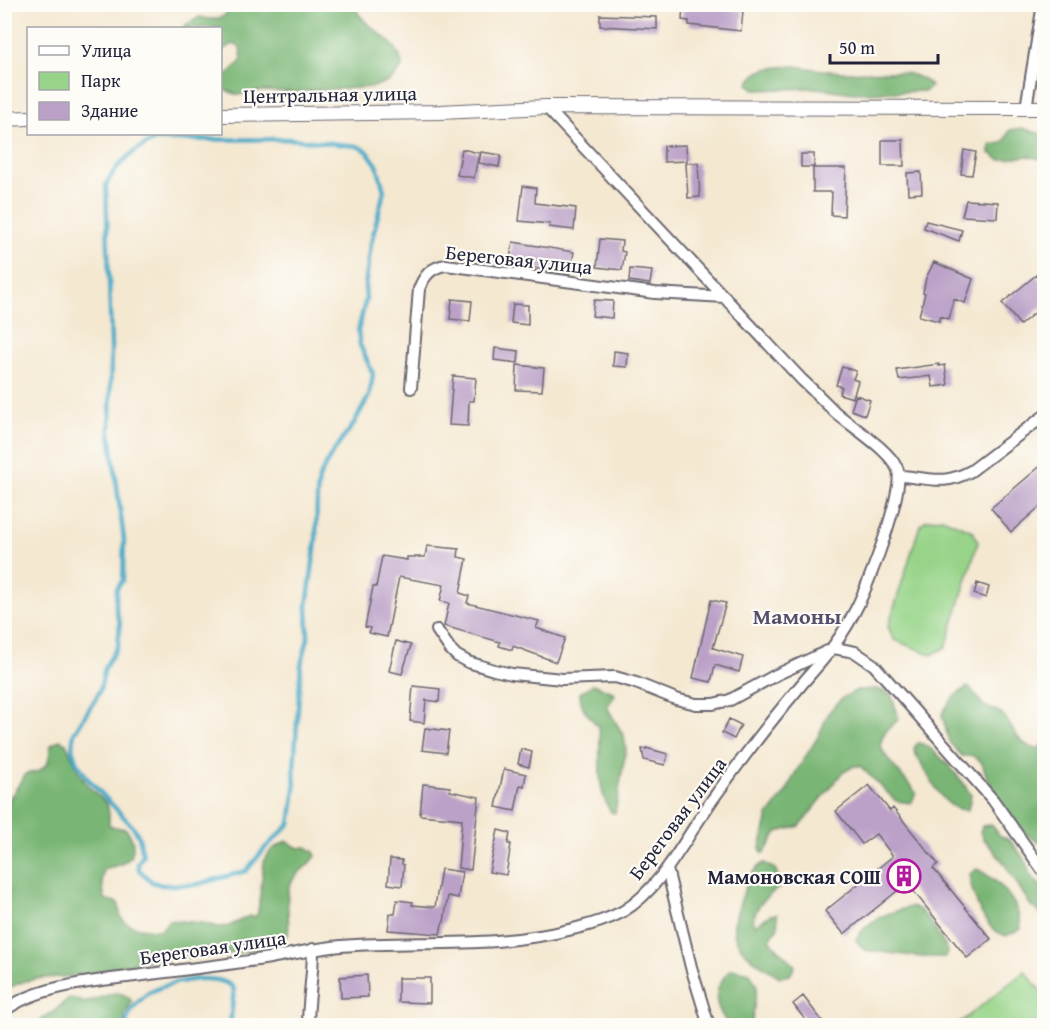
<svg xmlns="http://www.w3.org/2000/svg" width="1049" height="1030" font-family="'Gentium Book Plus',serif">
  <rect width="100%" height="100%" fill="#fdfcf7"/>
  <filter id="ink" filterUnits="userSpaceOnUse"><feTurbulence type="fractalNoise" baseFrequency=".0167" numOctaves="2"/><feDisplacementMap in="SourceGraphic" scale="12" xChannelSelector="R" yChannelSelector="G"/><feConvolveMatrix kernelMatrix="1 2 1 2 8 2 1 2 1" color-interpolation-filters="sRGB"/></filter>
  <filter id="wash" filterUnits="userSpaceOnUse"><feTurbulence type="fractalNoise" baseFrequency=".008" numOctaves="4" result="noise"/><feDisplacementMap in="SourceGraphic" scale="24" xChannelSelector="R" yChannelSelector="G"/><feGaussianBlur stdDeviation="1.35" result="paint"/><feColorMatrix in="noise" values="0 0 0 0 0 0 0 0 0 0 0 0 0 0 0 0 0 1.4 0 .05"/><feComposite in="paint" operator="in"/></filter>
  <g filter="url(#wash)">
    <rect width="100%" height="100%" fill="#f4e8d1"/>
    <path fill="#97d489" stroke="#5c7b62" stroke-width="1.5" d="M942,518L973,531L978,542L946,647L932,655L894,640L888,627L920,525L926,520Z
      M1025,971L1044,996V1025H957Z"/>
    <path fill="#79b675" stroke="#4e6c58" stroke-width="1.5" d="M233,5H354C364,32 401,37 402,67L391,80L373,87L291,92L258,91L238,95L222,89L221,82L242,60L240,47L233,44L221,51L220,28H184L185,25L200,17C215,22 225,19 233,5Z
      M796,66C812,69 827,71 843,72C868,73 913,65 931,86L926,91L855,93L816,88L756,90L748,84C756,66 778,67 796,66Z
      M1022,128L1044,135V160L1028,156L1000,160L990,153V145L1003,143L1010,130Z
      M593,684L615,693L614,697L608,705V709L624,736L626,750L615,813L611,812C594,786 602,757 599,728C590,716 580,710 580,693Z
      M968,687C976,693 979,701 983,705C990,710 999,709 1004,716C1014,730 1018,745 1037,749L1044,744V846L1024,833L989,784L982,763L973,756H962L949,742L942,714C949,702 955,694 968,687Z
      M877,689L891,694L899,719C892,725 883,732 881,742C878,754 909,781 916,793L911,803L896,801L860,766H854L842,773L800,826L777,832L765,852L762,853L760,848L768,816L788,789L794,775L818,737L829,712L842,698L857,690Z
      M60,740L66,743L78,771L88,786L107,804L109,813V826L126,829C135,840 137,855 123,863C118,866 110,867 104,869C101,877 103,891 105,899L118,903C120,908 119,913 121,917C126,928 150,930 161,930L169,920L203,923L218,927L229,926L249,916L255,917L258,913L264,861C269,850 276,846 287,841L298,848L306,847L314,852L316,856C309,866 299,870 292,881C283,896 291,918 288,935C260,960 177,954 138,962C117,966 96,973 75,976C46,979 32,975 5,990V805L26,774L39,771L48,763L51,745Z
      M918,743C933,744 963,781 971,795L968,810C941,812 929,773 916,755L914,748Z
      M992,825L999,835L1010,840L1017,849L1027,863L1029,873L1044,890V913H1040L1031,906L1004,863L984,839L980,832L982,826Z
      M764,863L775,869L780,880L779,888C766,897 757,904 753,920L756,925L770,915L777,914L778,927L770,939C777,951 787,956 795,966L790,975L780,977C762,966 730,949 734,924C736,915 739,905 742,897C747,882 750,871 764,863Z
      M977,869C1000,881 1020,902 1021,929L1006,936C1002,934 996,932 993,929C980,917 972,893 969,875Z
      M910,907L919,909L930,921L948,951L945,957H922L864,950L856,940C867,919 888,913 910,907Z
      M731,969L750,973L757,986L752,1021L755,1025H729C712,1005 712,988 731,969Z
      M114,993C122,993 128,995 132,1002L125,1014L124,1025H37C41,1016 50,1016 57,1009C61,1005 64,1002 69,998L80,1000L84,1003Z"/>
    <g fill="none" stroke-linecap="round" stroke-linejoin="round">
      <path stroke="#48aac7" stroke-width="4.5" d="M291,139L357,146L367,151L377,165L384,191L371,243L365,287L366,299L358,331L360,345L373,374L371,386L369,396L353,425L331,455L319,478L317,497L316,541L307,606L308,638L301,665L294,768L295,789L290,824L265,848L246,871L195,885H162L152,882L139,870L138,863L143,855L139,837L134,828L87,778L76,761L72,748L74,733L96,698L100,690L105,667L118,646L120,623L116,611V600L117,588L123,580L124,540L110,432L111,343L106,185C116,164 133,150 155,140Z
        M126,1026C127,1013 136,1003 146,995C163,982 219,970 234,989L230,1026"/>
    </g>
    <g id="blocks">
      <path fill="#bba1c8" d="M683,4H709V7L743,11L741,31L689,25V21L682,20Z
        M600,15L657,17V29L600,26Z
        M882,140H903L904,166H882Z
        M686,145L687,161L664,162V146Z
        M462,149L479,153L474,178L457,175Z
        M964,150L976,152L972,175L961,174Z
        M481,152L501,155L499,167L479,163Z
        M801,154H814V167H801Z
        M686,163H698L700,197L688,198Z
        M813,168H846L844,216L831,215L832,192H813Z
        M921,172L922,193L908,194L907,173Z
        M523,186L536,188L535,203L576,208L574,230L549,227L550,224L519,221Z
        M966,200L998,202L997,218L962,216Z
        M926,221L962,230L959,241L924,228Z
        M600,239L622,241L621,251L625,252L622,270L597,267Z
        M513,242L574,252L570,274L509,264Z
        M934,262L973,279L965,303L954,299L949,319L940,316L939,321L919,316L925,293L923,292L926,278Z
        M630,269L652,271L650,284L629,281Z
        M1036,275L1044,285V305L1020,325L1002,303Z
        M452,299L472,301L470,321L450,319Z
        M594,300L613,301L612,318L592,316Z
        M513,304L528,305V325L511,323Z
        M495,348L519,351L518,363L494,360Z
        M614,351L628,353L627,367L613,366Z
        M939,364V366L945,365L948,385L933,387L931,376L899,380L897,370Z
        M517,365L544,368L542,391L516,390Z
        M842,367L856,371L853,379L858,381L853,398L839,394L842,387L836,385Z
        M453,376L476,378L474,401H469L468,426L449,425Z
        M856,395L870,400L865,415L851,410Z
        M1044,463V503L1011,532L991,508Z
        M427,546L459,549L458,557L467,559L460,593L469,596L467,603L539,621L536,628L565,638L556,662L513,646L512,650L499,646L500,642L444,626L449,603L440,601L444,585L399,577L387,637L369,633L370,628L365,627L373,587H376L382,556L407,560V557H425Z
        M977,583L989,587L986,598L974,594Z
        M711,600L726,603L713,648L743,657L739,672L715,665L711,682L693,678Z
        M396,641L411,645L402,674L389,671Z
        M413,686L440,689L439,702L426,700L424,723L410,721Z
        M729,719L741,725L734,739L722,733Z
        M425,728L449,731L446,753L422,750Z
        M646,748L668,754L665,765L644,760L642,749H646Z
        M521,749L532,752L529,767L518,764Z
        M504,769L526,774L524,786L520,785L515,811L496,807Z
        M423,784L450,787V791L479,797L471,870L458,868L462,819L420,815Z
        M869,785L890,811L893,808L938,864L933,868L991,939L967,958L907,883L844,934L825,911L893,856L876,834L862,844L836,811Z
        M498,830L510,833L508,844H511L506,875L489,872Z
        M390,859L402,860V864L404,865L402,886L388,884Z
        M441,869L462,872L458,898L448,896L444,922L442,924L440,934L388,930L390,914H395L397,900L413,902L412,905L435,907Z
        M367,975L368,997L341,998L340,977Z
        M398,978H430V1003L398,1002Z
        M803,996L826,1026H810L793,1004Z"/>
    </g>
  </g>
  <g filter="url(#ink)">
    <use href="#blocks" fill-opacity="0" stroke="#6c6770" stroke-width="1.5"/>
    <g fill="none" stroke-linecap="round" stroke-linejoin="round">
      <g stroke="#6c6770" stroke-width="14">
        <path id="minor" d="M1026,108L1043,4
          M411,388L419,289C424,276 431,267 446,265L655,293L725,297
          M901,476C931,478 943,486 971,471L1044,416
          M437,630L450,649L457,656L468,662L494,670L512,674L562,679L615,677L636,683L676,699L696,704H713L730,700L776,675L834,648L855,652L874,665L993,800L1044,872
          M667,869L691,967L709,1026
          M4,1011C36,986 95,981 135,976C180,970 225,965 270,958C294,954 317,948 341,946C420,940 495,949 573,929C590,925 607,920 622,912C663,888 688,833 715,796C748,750 783,705 820,663C834,647 846,629 856,609C867,588 907,486 897,468C887,448 852,427 835,412C824,401 813,390 802,380L546,107
          M308,1026C308,1000 313,975 313,949"/>
      </g>
      <g stroke="#6c6770" stroke-width="16">
        <path id="tertiary" d="M220,115L440,112L546,107L1044,108
          M4,119L28,118"/>
      </g>
      <use href="#minor" stroke="#fff" stroke-width="10"/>
      <use href="#tertiary" stroke="#fff" stroke-width="14"/>
    </g>
  </g>
  <defs>
    <g id="building-ring" transform="scale(1.725)"><circle r="9.5" fill="#fdfcf7" stroke="#b5179e" stroke-width="1.5"/><path d="M-4-6H4V6H1V3H-1V6H-4ZM-2.5-4.3h1.7v1.8h-1.7ZM.8-4.3h1.7v1.8H.8ZM-2.5-1h1.7V.8h-1.7ZM.8-1h1.7V.8H.8Z" fill="#b5179e"/></g>
  </defs>
  <g fill-rule="evenodd">
    <use href="#building-ring" x="904" y="876"/>
  </g>
  <g text-anchor="middle" dominant-baseline="central" stroke-width="4.5" stroke-linejoin="round" paint-order="stroke">
    <g font-size="20" fill="#22223b" stroke="#fdfcf7">
      <text transform="translate(330 94) rotate(-1)">Центральная улица</text>
      <text transform="translate(519 259) rotate(6)">Береговая улица</text>
      <text transform="translate(677 818) rotate(-53)">Береговая улица</text>
      <text transform="translate(213 947) rotate(-8)">Береговая улица</text>
    </g>
    <g font-size="20" font-weight="bold" fill="#22223b" stroke="#fdfcf7" text-anchor="end">
      <text x="881" y="876">Мамоновская СОШ</text>
    </g>
    <g font-size="22" font-weight="bold" fill="#584e6c" stroke="#fdfcf7">
      <text x="797" y="616">Мамоны</text>
    </g>
  </g>
  <rect width="1049" height="1030" fill="none" stroke="#fdfcf7" stroke-width="24"/>
  <rect x="27" y="27" width="195" height="108" fill="#fdfcf7" stroke="#a5a5ac" stroke-width="1.5"/>
  <rect x="39" y="46" width="30" height="9" fill="#ffffff" stroke="#a5a5ac" stroke-width="1.5"/>
  <text x="81" y="57" font-size="18" fill="#22223b">Улица</text>
  <rect x="39" y="72" width="30" height="18" fill="#97d489" stroke="#a5a5ac" stroke-width="1.5"/>
  <text x="81" y="87" font-size="18" fill="#22223b">Парк</text>
  <rect x="39" y="102" width="30" height="18" fill="#bba1c8" stroke="#a5a5ac" stroke-width="1.5"/>
  <text x="81" y="117" font-size="18" fill="#22223b">Здание</text>
  <path d="M830 54v9h108v-9" fill="none" stroke="#22223b" stroke-width="3"/>
  <text x="839" y="54" font-size="18" fill="#22223b" stroke="#fdfcf7" stroke-width="4.5" paint-order="stroke">50 m</text>
</svg>
